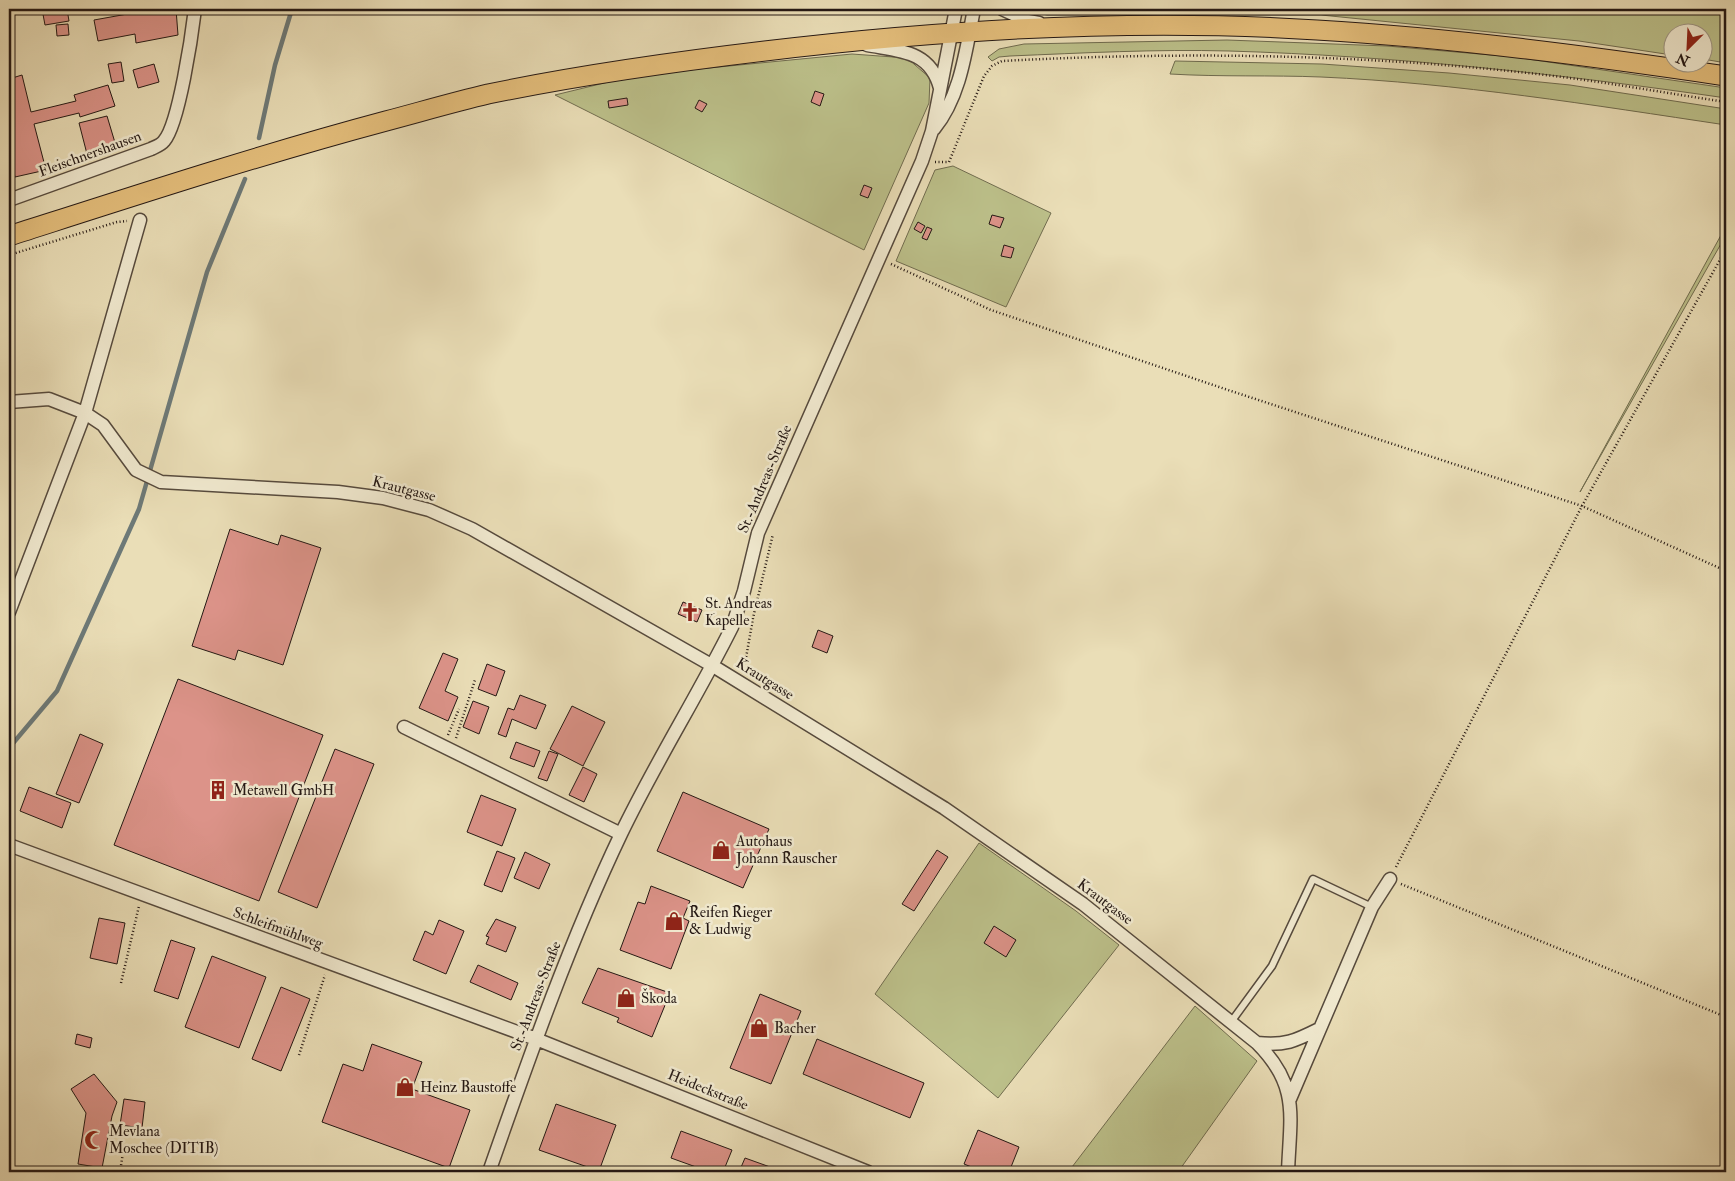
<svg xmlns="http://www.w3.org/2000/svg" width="1735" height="1181" font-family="'IM FELL Double Pica',serif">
  <rect width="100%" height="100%" fill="#eadeb7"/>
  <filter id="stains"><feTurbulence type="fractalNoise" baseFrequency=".004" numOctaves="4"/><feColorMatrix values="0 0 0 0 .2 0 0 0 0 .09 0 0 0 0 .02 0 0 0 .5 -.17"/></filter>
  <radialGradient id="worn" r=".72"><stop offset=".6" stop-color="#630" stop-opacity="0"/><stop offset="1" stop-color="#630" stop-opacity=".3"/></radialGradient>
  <path fill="#bcc08a" stroke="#706c4f" d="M1021,9H1726V63L1703,59L1702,32H1672V55L1579,41L1321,15H1047Z
    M1227,40L1387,46L1514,57L1726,88V98C1561,74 1396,56 1229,51C1156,49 1083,53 1010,56L999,57L992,61L988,57L999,49L1024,44Z
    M852,54L907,58L930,78L929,103L864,250L555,95L637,75Z
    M1175,61L1322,64L1449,73L1570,85L1726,109V125C1592,105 1457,83 1321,77C1271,75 1221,77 1170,74Z
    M953,166L1051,213L1006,307L896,261L935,170Z
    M1726,226V235L1580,492Z
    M979,843L1076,911L1119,945L998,1098L875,994Z
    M1195,1006L1257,1061L1178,1172H1077L1072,1167Z"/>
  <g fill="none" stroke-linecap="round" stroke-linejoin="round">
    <path stroke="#6d7977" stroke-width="4.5" d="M259,138L275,65L292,9
      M9,748L57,691L139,509L207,272L245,179"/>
  </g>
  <path fill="#dc9389" stroke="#241814" d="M42,9H67L69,21L45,25Z
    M132,9H176L178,35L136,43L135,34L98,41L94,20L133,13Z
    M68,24L69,35L57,36L56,25Z
    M121,62L124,81L112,83L108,64Z
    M154,64L159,82L138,88L133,70Z
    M22,75L31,112L76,101L74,95L108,85L115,106L80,117L79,113L34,124L46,170L15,177L9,150V79Z
    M815,91L824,94L820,106L811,102Z
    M627,98L628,105L609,108L608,101Z
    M699,100L707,104L702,112L695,108Z
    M107,116L116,146L87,154L79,123Z
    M864,185L872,188L868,198L860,195Z
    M992,215L1004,218L1000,228L989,224Z
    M918,222L925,226L921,233L914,229Z
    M927,227L932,229L927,240L922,238Z
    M1004,245L1014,248L1011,258L1001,256Z
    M230,529L278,545L281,535L321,548L283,665L238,650L235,660L192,646Z
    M683,602L702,610L697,622L678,614Z
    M818,630L833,636L827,653L812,647Z
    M443,653L458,659L445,691L458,697L448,721L419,708Z
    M487,664L505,671L496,696L478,689Z
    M178,679L323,735L259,901L114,845Z
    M520,695L546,705L536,729L512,719L506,737L498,734L508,708L514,710Z
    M473,701L489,707L479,734L463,727Z
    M572,706L605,722L583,766L550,749Z
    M80,734L103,744L79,803L56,794Z
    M516,742L540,751L534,767L510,758Z
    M335,749L374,764L317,908L278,892Z
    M549,751L558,754L547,781L538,778Z
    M583,767L597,774L584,802L569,795Z
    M29,787L71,803L62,828L20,811Z
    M683,792L769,829L743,888L657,851Z
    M481,795L516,809L502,846L467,832Z
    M937,850L948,857L914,911L902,904Z
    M497,851L515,858L502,892L484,885Z
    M525,852L550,864L539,889L514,878Z
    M651,886L690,901L683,918L689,921L671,969L620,950L638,902L645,904Z
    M99,918L125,923L117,964L90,958Z
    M496,919L516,927L506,952L486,944L489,937L486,936Z
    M439,920L464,931L446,974L413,960L425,931L433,935Z
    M994,926L1016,940L1006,957L984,943Z
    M171,940L195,948L178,999L154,991Z
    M212,956L266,977L239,1048L185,1027Z
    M478,965L518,983L511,1000L470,982Z
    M598,968L670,993L652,1037L617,1022L619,1018L582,1003Z
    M281,987L310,999L281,1071L252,1059Z
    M760,994L801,1011L771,1084L730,1068Z
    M77,1034L92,1038L90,1048L75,1044Z
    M817,1039L924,1083L910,1118L803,1074Z
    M372,1044L422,1062L412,1089L470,1110L449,1168L322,1122L343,1064L363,1071Z
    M94,1074L117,1102L112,1116L102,1168L78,1164L86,1113L71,1089Z
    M124,1099L145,1102L142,1128L120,1125Z
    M556,1104L616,1125L599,1171L539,1150Z
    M978,1130L1019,1147L1009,1172H984L964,1164Z
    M681,1131L732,1150L723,1172H710L671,1158Z
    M745,1158L784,1172H739Z"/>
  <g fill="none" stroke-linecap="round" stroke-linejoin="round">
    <g stroke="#564a3d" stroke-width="9">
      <path id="lane" d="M1231,1022L1272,966L1313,879L1372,907"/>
    </g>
    <g stroke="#564a3d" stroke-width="15">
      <path id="street" d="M1002,9L1028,21L1039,23
        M867,45C899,51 930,50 940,88
        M934,129C961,96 966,49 974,9
        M9,200L151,149C155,147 161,145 164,141C179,124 192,34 195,9
        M9,402L49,399L85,413L103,425L136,470L161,482L338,492L383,498L429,510L472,529L713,666L944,808L1083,904L1257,1043C1300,1086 1290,1116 1288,1172
        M9,612L85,413L140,220
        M404,727L621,834
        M9,845L536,1039L868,1172
        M1257,1043C1285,1046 1295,1041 1319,1029
        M1290,1099L1372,907L1390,879
        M489,1172C529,1058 569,943 621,834C655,763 697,697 732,627L744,591L758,533L922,161L932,131L956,9"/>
    </g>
    <g stroke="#241814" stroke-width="21">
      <path id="primary" d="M9,236C134,196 259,155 386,121C420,112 454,102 488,94C580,75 672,62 765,51C948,29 1133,18 1317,30C1454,38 1590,56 1726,76"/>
    </g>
    <path stroke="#241814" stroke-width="2.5" stroke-dasharray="1 2.5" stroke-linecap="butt" d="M935,162H949L984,76L992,66L1002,61C1188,51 1376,54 1562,77C1617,84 1672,94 1726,102
      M9,255L117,222L127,221
      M891,264L991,310L1228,390L1582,506L1726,571
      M741,670L746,658L753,618L773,534
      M448,735L459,709
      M456,738L475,680
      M1396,867L1582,506L1726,249
      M1401,884L1726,1017
      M121,983L139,906
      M299,1055L325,975
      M120,1172L124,1146"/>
    <use href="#lane" stroke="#f1ead0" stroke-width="6"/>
    <use href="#street" stroke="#f1ead0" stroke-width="12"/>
    <use href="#primary" stroke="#e5bf7c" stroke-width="19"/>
  </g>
  <defs>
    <g id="church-bare" transform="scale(1.5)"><path d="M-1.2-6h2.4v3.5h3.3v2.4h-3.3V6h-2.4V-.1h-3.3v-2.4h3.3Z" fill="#8f2418" stroke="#f1ead0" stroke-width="2.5" paint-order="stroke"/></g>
    <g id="building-bare" transform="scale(1.5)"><path d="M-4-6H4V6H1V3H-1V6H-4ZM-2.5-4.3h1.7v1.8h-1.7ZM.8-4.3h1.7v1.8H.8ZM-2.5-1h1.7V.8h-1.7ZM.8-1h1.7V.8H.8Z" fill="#8f2418" stroke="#f1ead0" stroke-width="2.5" paint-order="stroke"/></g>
    <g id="shop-bare" transform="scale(1.5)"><path d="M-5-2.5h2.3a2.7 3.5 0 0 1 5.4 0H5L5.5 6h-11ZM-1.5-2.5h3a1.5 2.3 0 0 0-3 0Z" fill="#8f2418" stroke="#f1ead0" stroke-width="2.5" paint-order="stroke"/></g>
    <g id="mosque-bare" transform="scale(1.5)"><path d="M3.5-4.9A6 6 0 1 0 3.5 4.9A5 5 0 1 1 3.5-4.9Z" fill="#8f2418" stroke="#f1ead0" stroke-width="2.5" paint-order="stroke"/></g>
  </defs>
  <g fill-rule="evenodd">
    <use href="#church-bare" x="690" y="612"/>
    <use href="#building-bare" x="218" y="790"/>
    <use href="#shop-bare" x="721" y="850"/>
    <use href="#shop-bare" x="674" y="921"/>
    <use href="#shop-bare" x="626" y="998"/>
    <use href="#shop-bare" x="759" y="1028"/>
    <use href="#shop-bare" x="405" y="1087"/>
    <use href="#mosque-bare" x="94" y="1140"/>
  </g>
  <g text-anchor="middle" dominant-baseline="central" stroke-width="5" stroke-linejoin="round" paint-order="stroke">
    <g font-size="15" fill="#241814" stroke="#f1ead0">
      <text transform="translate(90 154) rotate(-20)">Fleischnershausen</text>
      <text transform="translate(765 479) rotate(-67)">St.-Andreas-Straße</text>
      <text transform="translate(404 489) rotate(14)">Krautgasse</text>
      <text transform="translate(765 679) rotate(32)">Krautgasse</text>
      <text transform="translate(1105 902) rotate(37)">Krautgasse</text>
      <text transform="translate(278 928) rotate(20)">Schleifmühlweg</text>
      <text transform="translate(536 996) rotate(-69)">St.-Andreas-Straße</text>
      <text transform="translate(708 1090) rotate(22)">Heideckstraße</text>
    </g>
    <g font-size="15" fill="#241814" stroke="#f1ead0" text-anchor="start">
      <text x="705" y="603">St. Andreas<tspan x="705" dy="17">Kapelle</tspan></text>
      <text x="233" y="790">Metawell GmbH</text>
      <text x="736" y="841">Autohaus<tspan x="736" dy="17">Johann Rauscher</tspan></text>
      <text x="689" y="912">Reifen Rieger<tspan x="689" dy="17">&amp; Ludwig</tspan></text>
      <text x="641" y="998">Škoda</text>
      <text x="774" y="1028">Bacher</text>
      <text x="420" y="1087">Heinz Baustoffe</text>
      <text x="109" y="1131">Mevlana<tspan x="109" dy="17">Moschee (DITIB)</tspan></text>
    </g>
  </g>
  <rect width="1735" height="1181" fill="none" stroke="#eadeb7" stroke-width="30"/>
  <rect x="10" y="10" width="1715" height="1161" fill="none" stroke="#241814" stroke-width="2.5"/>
  <rect x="15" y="15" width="1705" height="1151" fill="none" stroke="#241814"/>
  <g transform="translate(1688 48) rotate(204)"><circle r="24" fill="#f1ead0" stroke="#9f9685"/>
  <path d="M0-4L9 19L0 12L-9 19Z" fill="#8f2418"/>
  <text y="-8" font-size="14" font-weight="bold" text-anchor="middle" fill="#241814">N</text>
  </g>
  <rect width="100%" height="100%" filter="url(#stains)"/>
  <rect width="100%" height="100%" fill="url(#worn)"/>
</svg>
